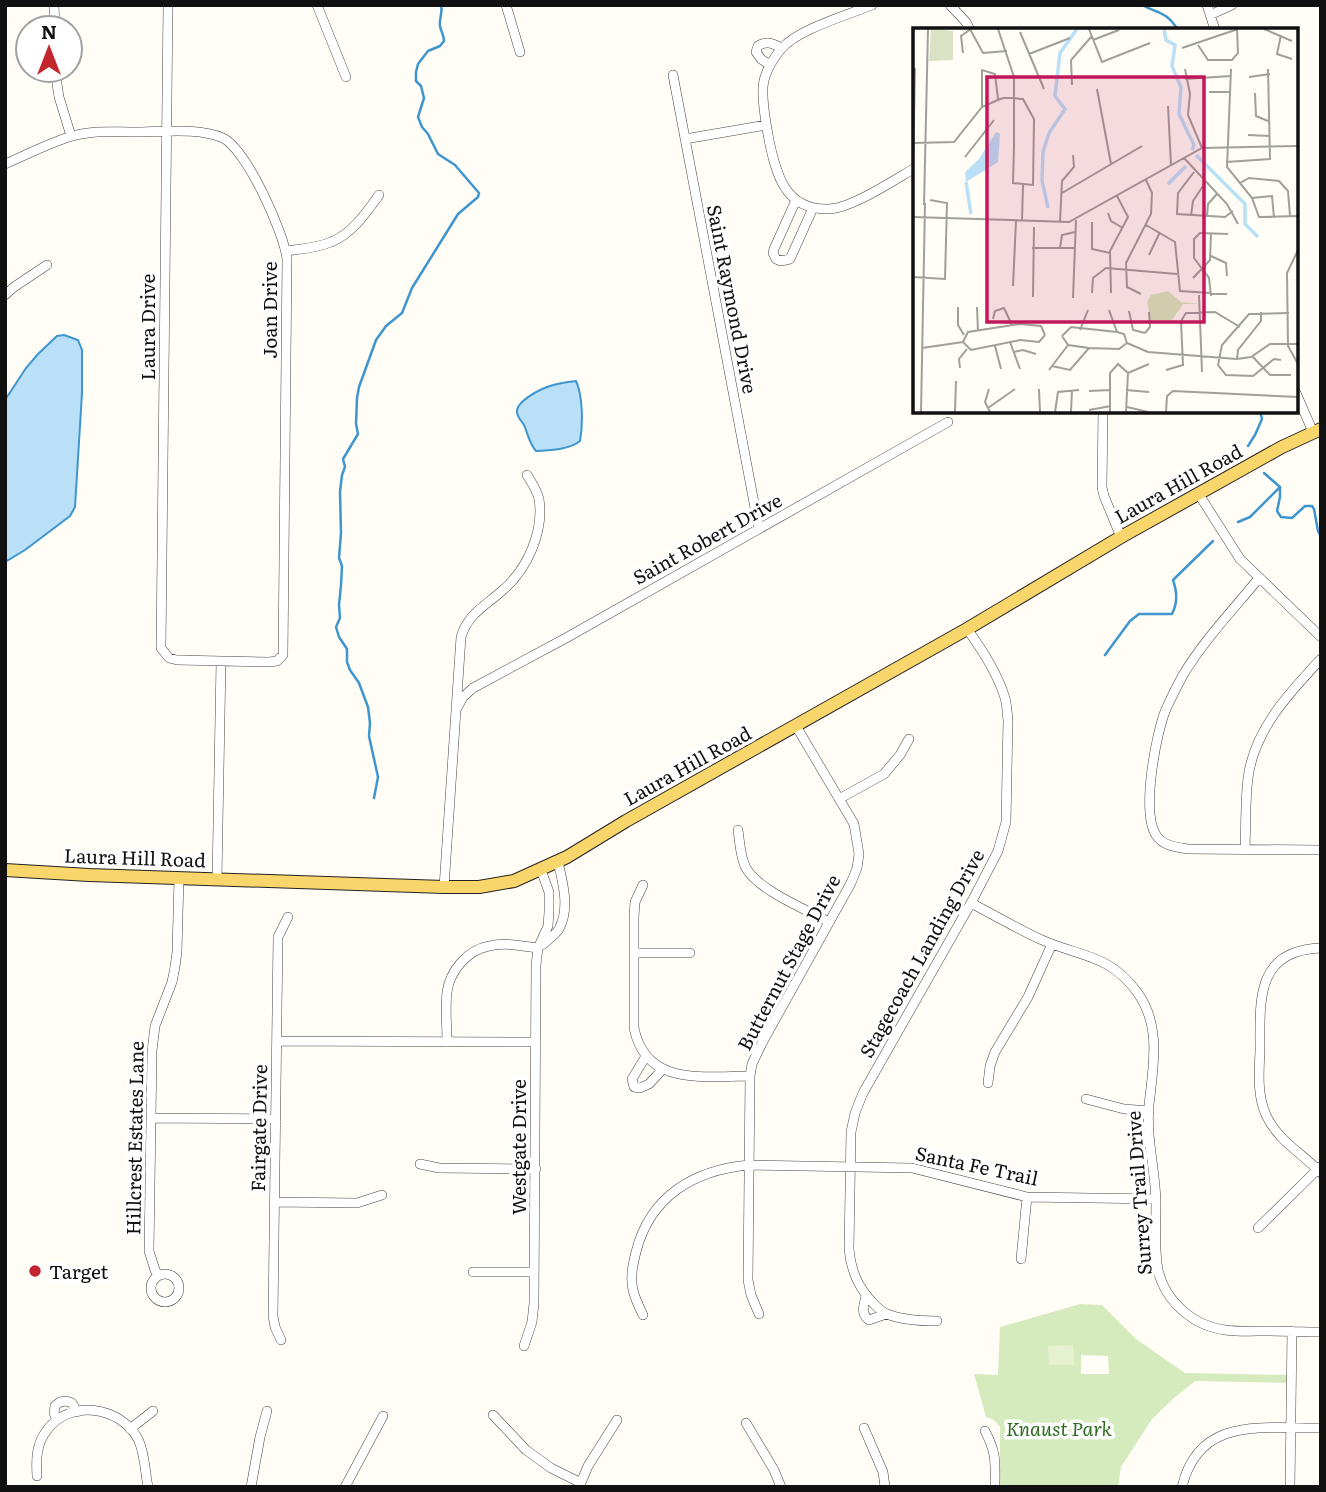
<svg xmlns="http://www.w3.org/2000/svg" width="1326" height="1492" font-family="Literata,serif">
  <rect width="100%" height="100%" fill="#fffdf5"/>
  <path fill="#d5ebbd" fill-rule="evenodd" d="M1080,1304L1102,1305L1136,1339L1185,1373L1291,1375V1383L1195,1381L1174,1398L1152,1419L1121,1467L1118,1487H1000V1427C996,1421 992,1418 986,1417L974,1374L998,1375L1000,1327ZM1081,1355L1108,1356L1109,1374H1081Z"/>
  <path fill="#e6f2cf" d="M1073,1345L1074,1365H1049L1048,1346Z"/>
  <path fill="#b9e0f7" stroke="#3f96cf" stroke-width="2" d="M64,335L78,340L82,350V393L75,507L70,516L25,550L5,562V400L26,368L38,354L57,336Z
    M576,381C583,396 583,425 580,441C569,450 550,450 536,451C529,443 528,434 524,425C521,420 516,416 517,410C518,405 520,404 523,401C540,387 556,383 576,381Z"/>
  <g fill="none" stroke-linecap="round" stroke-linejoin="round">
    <path stroke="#3f96cf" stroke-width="2.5" d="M1142,5C1159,14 1166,11 1178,30
      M1248,446L1255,435L1262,419L1260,411
      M1264,473L1280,487V497L1277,511L1281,517L1292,518L1305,506H1312L1314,509L1318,531L1321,537
      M1238,522L1250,517L1280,487
      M1105,655L1130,621L1139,614H1172C1178,602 1177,592 1173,580L1213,541
      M374,798L378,777L369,736L370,723L368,707L359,683L350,670L347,662V649L339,637L336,627L340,618L339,605L341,585L342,566L339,558L341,533L340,492L342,475L345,467L343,459L358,434L356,424L357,398L359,387L376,340L386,326L402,313L412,288L458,214L478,197L479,193L455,165L438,154L428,134L422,127L418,117L424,98L421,86L416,81V72L418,64L428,51L440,46L444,41C444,35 441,32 440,26C439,19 443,12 441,5"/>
    <g stroke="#444" stroke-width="10">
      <path id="minor" d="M54,5L55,28
        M317,5L346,77
        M506,5L520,52
        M872,5C848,15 798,29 781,49C773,59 764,73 763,87C762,105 766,123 769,140C776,174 785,210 828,209C851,209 894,180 915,168
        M950,5L966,22L970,30
        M1207,5L1215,30
        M1210,15L1232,5
        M770,65L761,59L756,52L758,46C767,40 773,44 782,48
        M55,70L59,97L71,136
        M673,75L759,529
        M685,139L766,125
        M5,164C26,155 47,144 69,137C90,130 111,132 133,132C160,132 199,127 223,138C247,150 284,233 287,259L283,655L277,661L269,662L177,660L169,658L161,648L168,5
        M796,200L774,249L773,253L776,259L781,261L790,259L813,208
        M286,251C301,249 317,248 331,242C352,234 366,213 379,195
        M5,295L14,287L47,265
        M1296,393L1313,432
        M1103,411L1102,487L1104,496L1121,537
        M1198,493L1240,559L1321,637
        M1259,578C1233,610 1204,640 1183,675C1177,686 1171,698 1166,709C1156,733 1141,812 1156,835C1163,846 1176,847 1188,849L1321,850
        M457,708L463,697L473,688L566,638L948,422
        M839,799L884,774L900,755L909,739
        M738,830C740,843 740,857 746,868C758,890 807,910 829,922
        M1245,849C1246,826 1245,802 1248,778C1254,730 1289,693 1321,659
        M217,879L221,662
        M643,885L635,902L634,917V1028C646,1087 703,1076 750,1076
        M444,887L461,637C468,613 487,605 504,589C528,568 544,531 539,499C537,490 532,483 527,475
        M971,903C994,915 1018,929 1042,940C1081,957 1109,954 1137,992C1162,1026 1153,1067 1149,1105C1146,1138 1155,1168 1156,1201C1156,1223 1154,1247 1158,1270C1165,1301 1193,1326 1225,1330C1239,1332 1254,1331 1268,1331C1285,1331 1303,1332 1321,1332
        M542,945C548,940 555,935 559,929C570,909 563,883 558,862
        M1321,948C1255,950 1260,1001 1260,1051C1259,1072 1257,1095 1266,1115C1278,1141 1302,1153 1321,1173
        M634,953H690
        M277,1041L536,1042
        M447,1042C447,1026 445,1008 447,992C450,971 467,950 489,946C505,942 522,946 538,948
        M646,1056L632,1079L634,1087L640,1088L649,1084L662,1070
        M988,1083L990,1066L995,1052L1028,997L1052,944
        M1086,1099L1124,1109L1149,1111
        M151,1118L276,1119
        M420,1164L439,1168L536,1169
        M275,1202L357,1203L382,1195
        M1258,1228L1320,1167
        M1021,1259L1027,1197
        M473,1272H534
        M151 1288a14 14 0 1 1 28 0a14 14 0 1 1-28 0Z
        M158,1276L155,1270L149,1251L152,1051L155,1026L172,982L175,967L177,952L179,878
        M866,1296C864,1305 860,1313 869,1320L886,1314
        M759,1314L751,1295L748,1280L750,1076L752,1064L762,1043L851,883L857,868L859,854L854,824L796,726
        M643,1315C639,1307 635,1298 633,1290C630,1277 633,1264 636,1252C650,1196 694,1170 749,1165L912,1168L1027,1197L1156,1199
        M937,1321C920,1321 902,1320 887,1314C882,1312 877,1307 874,1304C858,1288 851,1271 849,1249L851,1132L855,1113L863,1093L971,903L998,851L1006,822L1008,720C1007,712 1007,705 1005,698C998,675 981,648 967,629
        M281,1340L275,1327L273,1316L278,937L288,917
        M524,1346L532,1322L534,1303L536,965L538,948L548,926L549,912V892L541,870
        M493,1415L526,1450L551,1468L581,1483
        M57,1420L54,1413L55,1406L60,1402L66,1401L72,1403L77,1412
        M746,1423L774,1470L781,1487
        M864,1428L883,1472L885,1487
        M130,1429L153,1411
        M985,1431C997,1454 995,1462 995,1487
        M37,1476C36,1460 36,1444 47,1430C70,1399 120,1406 138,1439C145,1453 145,1472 148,1487
        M580,1485L588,1466L617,1420
        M251,1487L260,1437L267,1411
        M345,1487L383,1416
        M1182,1487C1199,1415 1264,1429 1321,1428
        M1290,1487L1292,1331"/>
    </g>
    <g stroke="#222" stroke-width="14">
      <path id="major" d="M5,870L89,875L444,887H479L514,881L567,857L626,821L967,629L1121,537L1282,447L1321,429"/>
    </g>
    <use href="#minor" stroke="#fff" stroke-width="9"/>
    <use href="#major" stroke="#f9d66b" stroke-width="12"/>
  </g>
  <circle fill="#c4262e" stroke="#fff" stroke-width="2.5" cx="35" cy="1271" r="7"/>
  <g text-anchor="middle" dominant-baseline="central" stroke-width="7" stroke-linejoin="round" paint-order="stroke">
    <g font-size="19" fill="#111" stroke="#fff">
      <text transform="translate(733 299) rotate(79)">Saint Raymond Drive</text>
      <text transform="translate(269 310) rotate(-90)">Joan Drive</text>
      <text transform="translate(147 327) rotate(-90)">Laura Drive</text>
      <text transform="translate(1178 483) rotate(-29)">Laura Hill Road</text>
      <text transform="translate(707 538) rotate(-29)">Saint Robert Drive</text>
      <text transform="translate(687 765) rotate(-29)">Laura Hill Road</text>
      <text transform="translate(135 857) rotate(2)">Laura Hill Road</text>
      <text transform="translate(921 953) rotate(-61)">Stagecoach Landing Drive</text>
      <text transform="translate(788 962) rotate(-62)">Butternut Stage Drive</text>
      <text transform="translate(258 1128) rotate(-89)">Fairgate Drive</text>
      <text transform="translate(134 1138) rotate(-89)">Hillcrest Estates Lane</text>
      <text transform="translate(518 1147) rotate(-90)">Westgate Drive</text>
      <text transform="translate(977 1165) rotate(12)">Santa Fe Trail</text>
      <text transform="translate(1138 1193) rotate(-94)">Surrey Trail Drive</text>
    </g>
    <g font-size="19" fill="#111" stroke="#fff" text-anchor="start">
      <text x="49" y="1271">Target</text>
    </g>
    <g font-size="19" font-style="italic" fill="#2f6b1f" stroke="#fff">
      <text x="1059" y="1428">Knaust Park</text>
    </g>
  </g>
  <g transform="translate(913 28)">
    <rect width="385" height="385" fill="#fffdf5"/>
    <path d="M255,263L268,274L286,276H270L257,295L238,293L234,274L238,267Z" fill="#d5ebbd"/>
    <path d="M18,1L40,3V32L16,33Z" fill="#d9e3c4"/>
    <path d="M83,104L87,106L85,134L53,154L52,144L66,131Z" fill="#b9e0f7"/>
    <path fill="none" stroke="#b9e0f7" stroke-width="3.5" d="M251,1L253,12L262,17L259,38L268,59L266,86L281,117L279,122M283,127L332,176V196L345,209M53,154L58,186M255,156L273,138M135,180L129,152L130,124L136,105L152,81L142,68L147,25L164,1"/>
    <path fill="none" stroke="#a09f9a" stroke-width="2" d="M57,1L70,25L94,23M176,1L189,34L237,15M351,1L379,13M107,4L131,61M368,7L364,26L379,31M180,12L206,2M285,17L295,32H319L325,25L324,1M269,20L325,1M50,25L48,8L58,1M116,26L157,10M272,41L277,66L275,87L289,120M318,41L314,139L339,170L346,189L385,188M336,49L357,46M272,51L318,48M159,57L158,32L179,8M184,61L198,136M296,64H318M342,65L343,88L355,93M255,78L258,137M69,79V42L82,46L85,71M335,107L357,108M0,115L41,114L69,79L87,71L91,70H101L107,71H110L121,91L120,157L100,155L101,119V49L85,1M52,129L81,92M271,130L314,176L325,196M313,134L357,131L355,41M0,142L2,40M281,144L265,165L264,186L312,189L320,183M327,155L336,150L366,153L375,163L377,188M149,165L229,118M339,170L359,168L361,190M11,177L15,1M195,185L198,193L210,200M278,188L280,173L292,155M294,188L295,176L304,166M0,189L156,194L289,120L385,118M109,192L110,157M147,194L149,153L161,139L160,127M179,194V221L197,225M233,197L262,214L267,263L314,266M119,220H162M147,220L149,207L162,204M385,222L374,245L375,318L385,336M236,227L247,204M298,228L313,235L314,248M0,249L32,251L34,175L17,172M280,250L297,232L298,205M100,258L103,193M179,265L180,250L193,240L264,246M198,265L197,223L215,189L204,168M228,266L214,259L213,235L238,186L239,165L233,152M286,267L289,344M298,268L296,250L281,230V211L287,205L315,206M120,269L121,199M160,270L163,192M45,279V297L51,307M64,279L65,304M196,282L204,304M216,283L220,302L232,305M80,291L82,283L91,280L99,297M167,302L175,282M232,305L237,299L236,284M149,308L158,299L204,304L211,306L214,315M149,308L155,317L176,320L206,321L214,315M50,314L55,304L107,296L128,298L132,307M50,314L58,322L107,312L126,314L132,307M97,314L107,341M214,315L235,324L324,331L338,329L357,316H385M82,318L88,341M9,320L50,314M101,324L110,322L123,326M340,329L357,347H378M324,331L325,322L348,293V284M368,332L361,331L340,348L313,347L305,337L309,317L336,286L376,285M139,338L157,342L176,320M47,340L46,331L54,321M136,342L155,317M253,342L270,337L268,293L273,285L302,284L327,299M215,345L236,336M76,361L72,374L77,384M126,361L127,384M213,362L236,364M176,363L197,362M214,379L235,384M75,380L102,361M176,382L198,378M8,384L12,175M42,384L43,353M142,384L145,364L166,362M158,384L159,362M197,384V345L205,336L215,345L213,384M253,384L254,368L260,363L385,369"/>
    <path fill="#c2185b" fill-opacity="0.15" stroke="#c2185b" stroke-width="3.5" d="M74,49H291V294H74Z"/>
    <rect width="385" height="385" fill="none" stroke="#111" stroke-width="3.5"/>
  </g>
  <rect width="1326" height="1492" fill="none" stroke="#111111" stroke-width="14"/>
  <g transform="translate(49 49)"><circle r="33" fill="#ffffff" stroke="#a0a0a0" stroke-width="2"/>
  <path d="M0-5L12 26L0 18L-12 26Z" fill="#c4262e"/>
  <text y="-10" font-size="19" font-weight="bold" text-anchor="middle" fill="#111111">N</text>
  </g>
</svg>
